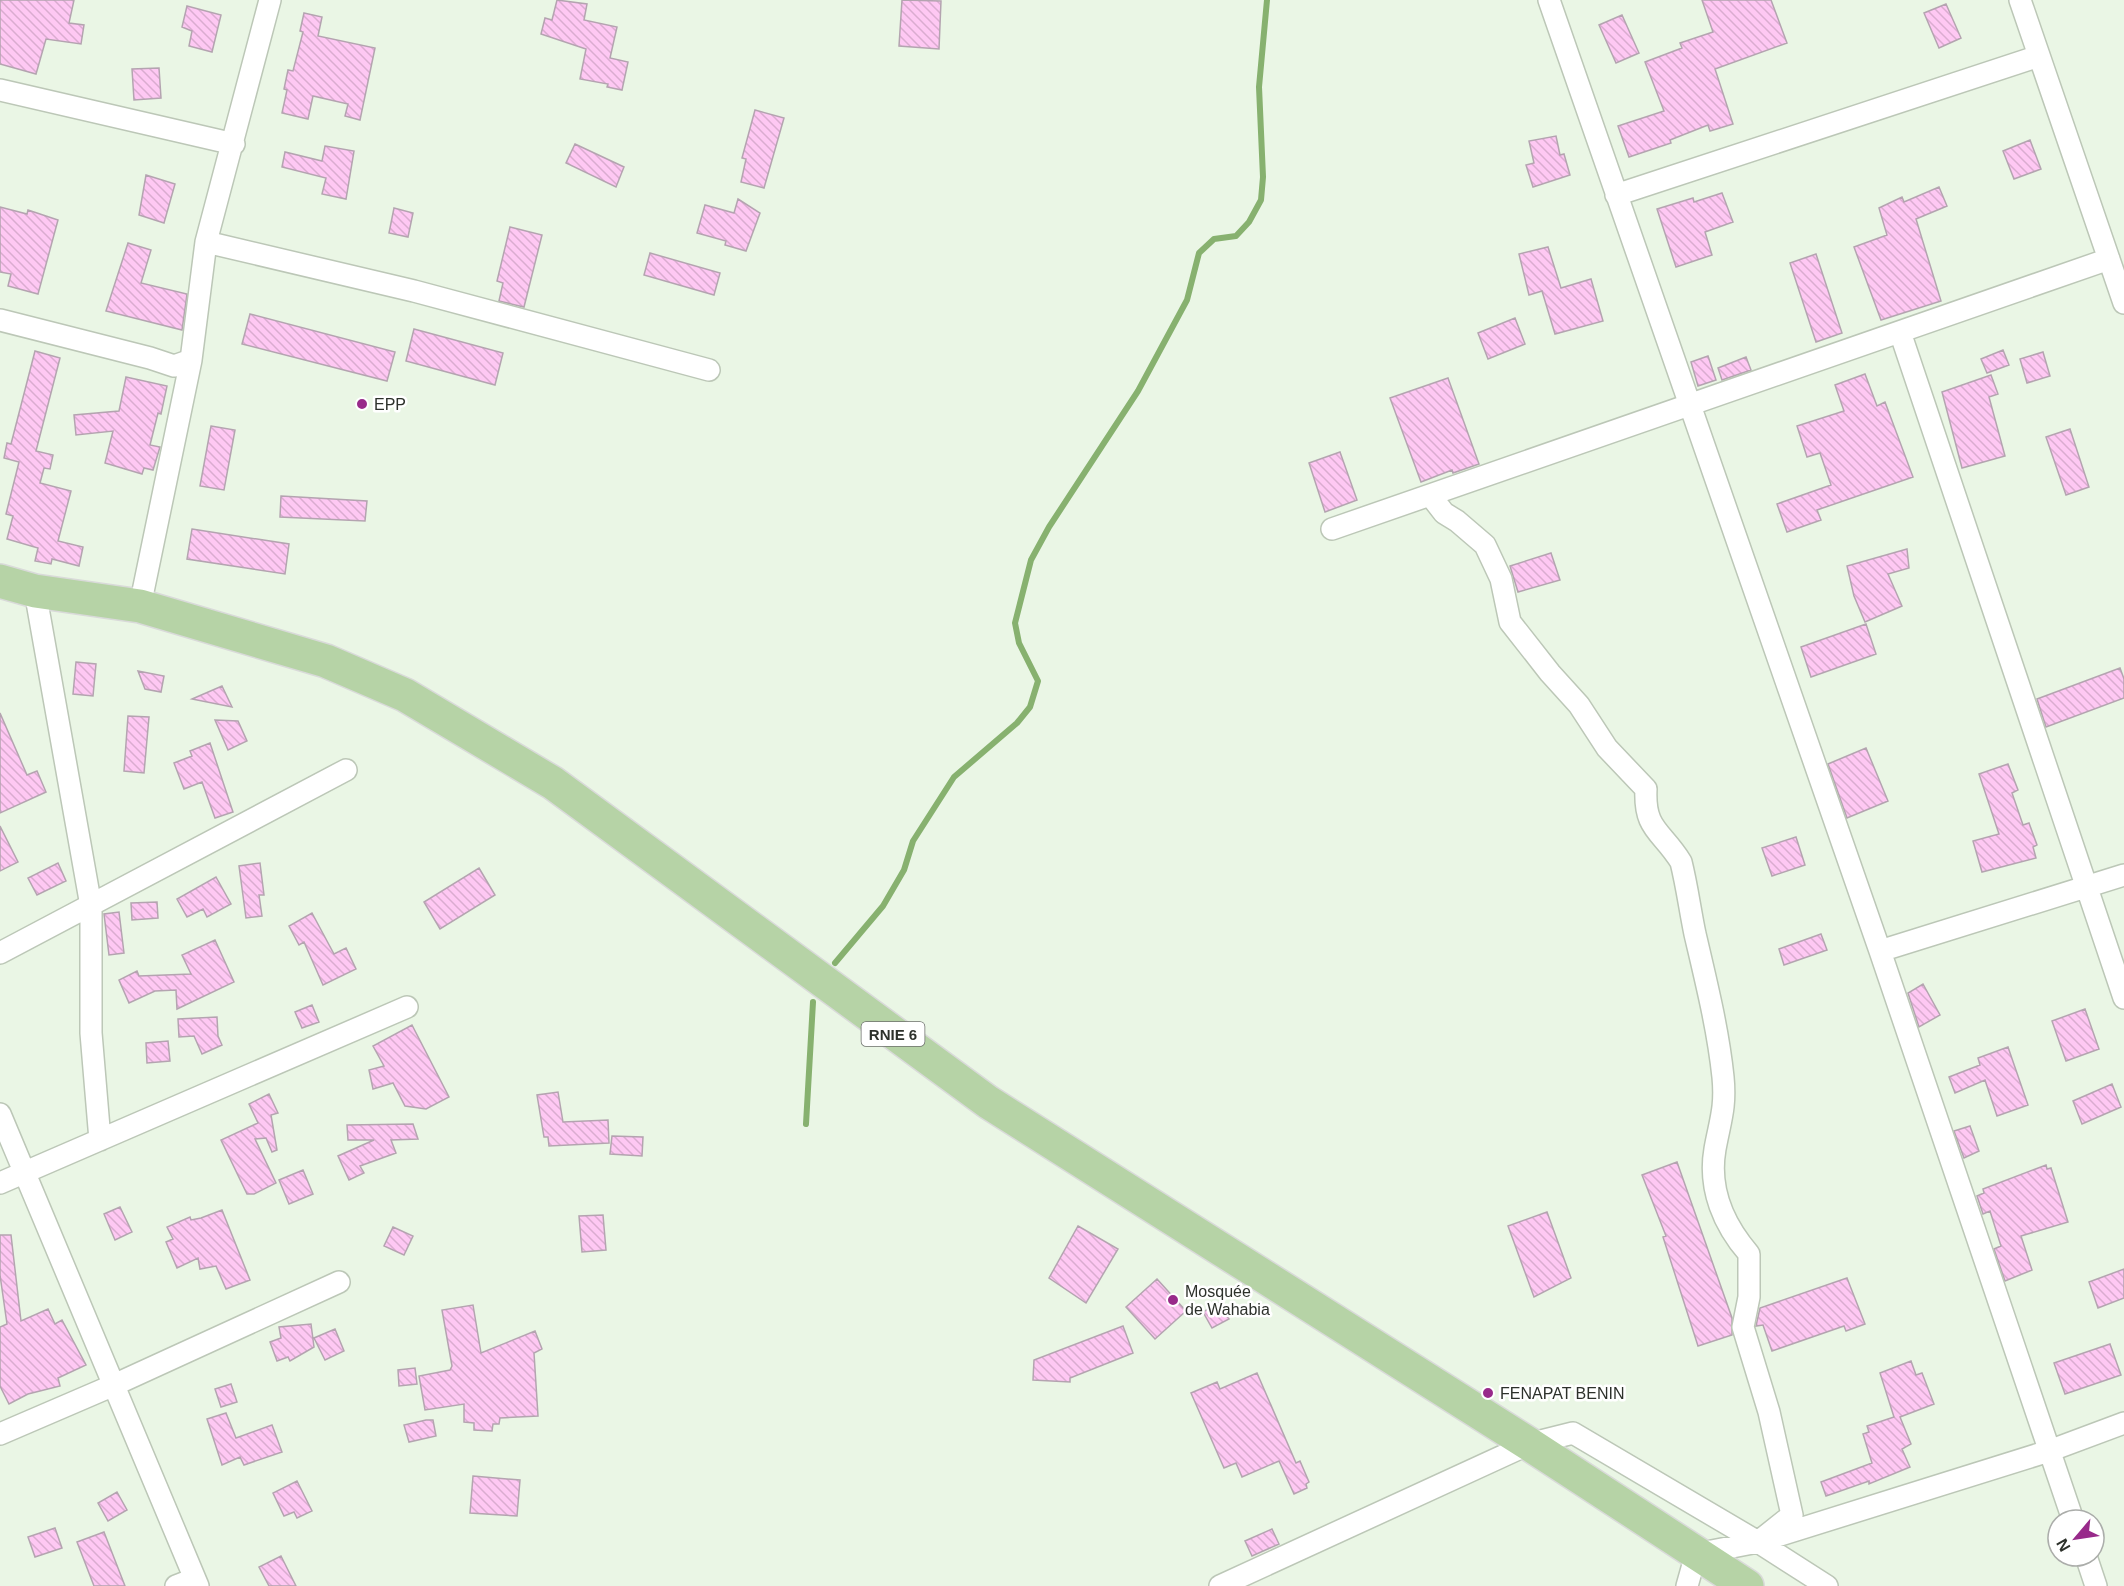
<svg xmlns="http://www.w3.org/2000/svg" width="2124" height="1586" font-family="Helvetica,sans-serif">
  <defs>
    <pattern id="building-back-hatch" width="6" height="6" patternUnits="userSpaceOnUse" patternTransform="scale(1.5)"><rect width="6" height="6" fill="#fec8f3"/><path d="M-1 5l2 2M0 0l6 6M5-1l2 2" fill="none" stroke="#daacd0"/></pattern>
  </defs>
  <rect width="100%" height="100%" fill="#eaf6e5"/>
  <g fill="none" stroke-linecap="round" stroke-linejoin="round">
    <path stroke="#87b16f" stroke-width="6" d="M835,963L883,906L904,870L913,841L954,777L1017,723L1030,707L1038,681L1019,643L1015,623L1031,560L1049,527L1138,391L1187,300L1199,253L1214,239L1236,236L1249,222L1261,200L1263,177L1259,87L1267,0
      M806,1124L813,1002"/>
  </g>
  <path fill="url(#building-back-hatch)" stroke="#b4a4b0" stroke-width="1.5" d="M0,0H74L69,23L84,25L81,44L46,39L36,74L0,64Z
    M557,0L587,4L584,20L617,27L610,58L628,62L622,90L607,87L608,84L580,79L586,49L541,34L545,18L552,20Z
    M902,0L941,1L939,49L899,46Z
    M1702,0H1771L1787,43L1715,69L1733,124L1710,131L1708,125L1670,140L1671,143L1629,157L1618,126L1664,111L1645,62L1682,48L1680,43L1713,32Z
    M1946,4L1961,38L1939,48L1924,13Z
    M187,6L221,15L212,52L189,46L192,31L182,27Z
    M304,13L322,17L318,36L375,48L360,120L345,116L348,104L313,96L308,119L282,113L287,90L284,89L288,70L293,71L303,32L300,31Z
    M1622,15L1639,53L1616,63L1599,25Z
    M159,68L161,98L134,100L132,69Z
    M755,110L784,118L764,188L741,182L746,159L742,158Z
    M1556,136L1560,155L1564,154L1570,175L1533,187L1526,165L1534,163L1529,141Z
    M2030,140L2041,169L2014,179L2003,151Z
    M575,144L624,167L616,187L566,163Z
    M325,146L354,151L346,199L322,194L326,178L282,167L285,152L322,161Z
    M146,175L175,184L164,223L139,215Z
    M1939,187L1947,206L1916,219L1941,301L1881,320L1854,247L1887,235L1879,208L1902,197L1904,202Z
    M1722,193L1733,222L1705,232L1712,255L1676,267L1657,209L1693,198L1694,202Z
    M738,199L760,213L746,251L725,245L726,241L697,233L705,205L734,213Z
    M0,207L27,214L28,210L58,220L38,294L8,286L11,274L0,272Z
    M394,208L413,213L408,237L389,233Z
    M510,227L542,235L524,307L499,301L503,283L497,281Z
    M128,243L151,250L141,283L187,294L182,330L106,311Z
    M1548,247L1561,288L1591,279L1603,321L1555,334L1542,291L1529,295L1519,254Z
    M650,253L720,273L714,295L644,275Z
    M1816,254L1842,333L1816,342L1790,263Z
    M250,314L395,352L387,381L242,344Z
    M1515,318L1525,344L1488,359L1478,333Z
    M414,329L503,353L495,385L406,361Z
    M2003,350L2009,365L1987,373L1981,359Z
    M35,351L60,358L36,451L53,455L50,469L44,468L40,483L71,491L58,541L83,547L79,566L52,559L51,564L35,561L38,548L7,539L13,516L6,514L19,462L4,458L7,443L11,444Z
    M2043,352L2050,376L2027,383L2020,359Z
    M1708,356L1716,380L1698,386L1691,362Z
    M1746,357L1751,370L1722,380L1718,368Z
    M1865,374L1877,406L1885,402L1913,477L1817,510L1821,520L1787,532L1777,504L1831,485L1820,453L1807,457L1797,426L1844,411L1835,385Z
    M1991,375L1998,394L1989,397L2005,456L1962,468L1942,392Z
    M126,377L167,386L161,414L158,413L150,445L160,447L153,470L144,468L142,474L105,463L113,431L76,435L74,415L119,411Z
    M1448,378L1479,464L1453,473L1452,470L1421,482L1390,398Z
    M211,426L235,430L224,490L200,486Z
    M2070,429L2089,487L2066,495L2046,437Z
    M1340,452L1357,500L1325,512L1309,463Z
    M281,496L367,501L365,521L280,517Z
    M192,529L289,544L285,574L187,559Z
    M1907,549L1909,568L1888,574L1902,606L1865,622L1854,596L1847,566Z
    M1551,553L1560,580L1518,592L1510,566Z
    M1866,624L1876,654L1811,677L1801,647Z
    M76,662L96,664L93,696L73,694Z
    M2120,668L2124,679V698L2046,727L2037,699Z
    M138,671L164,676L161,692L145,689Z
    M222,686L232,707L192,699Z
    M0,713L27,775L37,771L46,792L0,813Z
    M128,716L149,717L144,773L124,771Z
    M215,720L238,721L247,741L228,750Z
    M210,743L233,812L215,818L202,782L184,789L174,763L192,756L190,751Z
    M1866,748L1888,801L1847,818L1828,764Z
    M2008,764L2018,790L2012,793L2023,825L2029,823L2037,845L2033,847L2036,858L1982,872L1973,841L1999,834L1979,774Z
    M0,826L18,862L0,871Z
    M1796,837L1805,865L1772,876L1762,848Z
    M58,863L66,881L37,895L28,878Z
    M260,863L264,895H259L262,916L246,918L239,866Z
    M479,868L495,895L440,929L424,902Z
    M216,877L231,904L207,917L203,909L187,917L177,899Z
    M157,902L158,918L132,920L131,903Z
    M119,912L124,953L109,955L104,914Z
    M312,913L334,954L346,948L356,969L323,985L304,942L299,945L289,926Z
    M1821,934L1827,950L1784,965L1779,949Z
    M215,940L234,982L177,1009L176,990L155,991L129,1003L119,980L137,971L139,976L191,974L182,955Z
    M1923,984L1940,1015L1919,1027L1908,993Z
    M312,1005L319,1022L302,1028L295,1012Z
    M2085,1009L2099,1049L2066,1061L2052,1021Z
    M217,1017L218,1036L222,1045L202,1054L194,1036L179,1037L178,1019Z
    M412,1025L449,1097L426,1109L405,1106L393,1083L373,1089L369,1070L384,1066L373,1046Z
    M168,1041L170,1061L147,1063L146,1043Z
    M2008,1047L2028,1105L1997,1116L1985,1080L1955,1093L1949,1077L1980,1065L1978,1058Z
    M2112,1084L2121,1107L2082,1124L2073,1101Z
    M558,1092L563,1122L608,1120L609,1143L549,1146L548,1137H544L537,1095Z
    M269,1094L278,1113L271,1115L277,1150L272,1152L266,1138L255,1139L276,1183L254,1194H247L221,1140L258,1123L249,1104Z
    M413,1124L418,1139L391,1140L396,1153L360,1166L364,1173L349,1180L338,1156L374,1140H348L347,1125Z
    M1970,1126L1979,1151L1964,1158L1954,1131Z
    M612,1136L643,1137L642,1156L610,1154Z
    M1677,1162L1732,1318V1335L1698,1346L1663,1237L1666,1236L1642,1175Z
    M2046,1165L2047,1169L2051,1168L2068,1222L2021,1236L2032,1270L2005,1281L1994,1249L2001,1246L1990,1211L1983,1214L1977,1196L1984,1193L1983,1189Z
    M303,1170L313,1194L289,1204L279,1180Z
    M120,1207L132,1232L115,1240L104,1214Z
    M222,1210L250,1280L226,1289L216,1266L200,1269L198,1258L177,1268L166,1242L173,1239L167,1227L190,1217L191,1220L201,1218Z
    M1547,1212L1571,1278L1534,1297L1508,1226Z
    M603,1215L606,1250L582,1252L579,1216Z
    M1078,1226L1118,1249L1086,1303L1049,1278Z
    M393,1227L413,1236L404,1255L384,1246Z
    M0,1235H11L21,1321L48,1309L55,1324L62,1320L86,1365L58,1378L60,1386L28,1394L9,1404L0,1386V1327L7,1324L0,1275Z
    M2124,1269V1298L2098,1308L2089,1282Z
    M1847,1278L1865,1324L1846,1331L1844,1326L1772,1351L1763,1325L1756,1326L1760,1308Z
    M1157,1279L1186,1311L1155,1339L1126,1307Z
    M1220,1302L1229,1319L1212,1328L1203,1312Z
    M473,1305L481,1353L535,1331L542,1349L534,1353L538,1416L500,1418L499,1424H493L492,1431L474,1430V1423L464,1422V1404L425,1410L419,1376L450,1370L452,1366L442,1310Z
    M311,1324L314,1347L290,1361L288,1357L277,1361L270,1342L281,1338L279,1327Z
    M1123,1326L1133,1353L1070,1378V1382L1033,1380L1034,1360Z
    M335,1329L344,1351L325,1360L314,1338Z
    M2110,1344L2121,1375L2065,1394L2054,1363Z
    M1911,1361L1916,1375L1922,1373L1934,1404L1900,1417L1911,1444L1902,1449L1910,1467L1869,1484V1481L1826,1496L1821,1482L1872,1463L1863,1434L1869,1432L1867,1426L1894,1417L1880,1373Z
    M415,1368L417,1384L399,1386L398,1370Z
    M1257,1373L1296,1463L1300,1461L1309,1482L1306,1484L1307,1488L1294,1494L1279,1461L1242,1477L1236,1463L1224,1468L1191,1393L1217,1382L1220,1389Z
    M231,1384L237,1402L221,1407L215,1389Z
    M226,1413L236,1438L272,1425L282,1452L244,1465L240,1457L222,1465L207,1419Z
    M426,1420H433L436,1436L409,1442L404,1425Z
    M473,1476L520,1480L517,1516L470,1513Z
    M297,1481L312,1511L297,1518L294,1512L284,1516L273,1493Z
    M117,1492L127,1510L108,1521L98,1503Z
    M55,1528L62,1548L35,1557L28,1537Z
    M1272,1529L1279,1544L1252,1556L1245,1541Z
    M104,1532L125,1586H94L77,1542Z
    M281,1556L296,1586H269L259,1567Z"/>
  <g fill="none" stroke-linecap="round" stroke-linejoin="round">
    <g stroke="#bcc7b7" stroke-width="24">
      <path id="minor" d="M1549,0L1880,951L2073,1520
        M2020,0L2124,303
        M0,90L234,144
        M1616,195L2039,56
        M206,242L414,291L709,370
        M0,320L150,358L174,366L191,360
        M1900,332L2124,998
        M1430,495L1444,513L1457,521L1485,545L1501,579L1510,622L1550,673L1579,705L1607,748L1646,789C1644,830 1661,830 1681,862C1687,886 1690,910 1695,934C1706,981 1718,1029 1723,1077C1726,1108 1720,1121 1715,1149C1708,1189 1724,1225 1749,1254V1297L1743,1327L1769,1412L1792,1515L1758,1542
        M1332,529L2109,259
        M35,591L91,906V1033L100,1140
        M140,606L191,360L206,242L270,0
        M1880,951L2124,875
        M0,953L346,770
        M0,1114L198,1586
        M0,1183L407,1007
        M0,1434L114,1385L339,1282
        M2086,1556L2096,1586
        M176,1586L194,1579
        M1220,1586L1529,1444L1573,1433L1758,1542L1827,1586
        M1687,1586L1696,1554L1758,1542L2049,1451L2124,1423"/>
    </g>
    <g stroke="#d9dad9" stroke-width="36">
      <path id="primary" d="M0,581L35,591L140,606L326,661L405,695L553,783L988,1102L1529,1444L1747,1586"/>
    </g>
    <use href="#minor" stroke="#fff" stroke-width="21"/>
    <use href="#primary" stroke="#b6d3a6" stroke-width="33"/>
  </g>
  <g fill="#982a8a" stroke="#fff" stroke-width="2">
    <circle cx="362" cy="404" r="6"/>
    <circle cx="1173" cy="1300" r="6"/>
    <circle cx="1488" cy="1393" r="6"/>
  </g>
  <g text-anchor="middle" dominant-baseline="central" stroke-width="5" stroke-linejoin="round" paint-order="stroke">
    <rect fill="#fff" stroke="#6c6f6b" stroke-width="1.5" x="861.5" y="1022" width="63" height="24" rx="4.5"/>
    <g font-size="15" font-weight="bold" fill="#2d312b">
      <text x="893" y="1034">RNIE 6</text>
    </g>
    <g font-size="16" fill="#2d312b" stroke="#fff" text-anchor="start">
      <text x="374" y="404">EPP</text>
      <text x="1185" y="1291">Mosquée<tspan x="1185" dy="18">de Wahabia</tspan></text>
      <text x="1500" y="1393">FENAPAT BENIN</text>
    </g>
  </g>
  <g transform="translate(2076 1538) rotate(241)"><circle r="28" fill="#ffffff" stroke="#abadaa" stroke-width="1.5"/>
  <path d="M0-4.5L10 22L0 15L-10 22Z" fill="#982a8a"/>
  <text y="-9" font-size="16" font-weight="bold" text-anchor="middle" fill="#2d312b">N</text>
  </g>
</svg>
